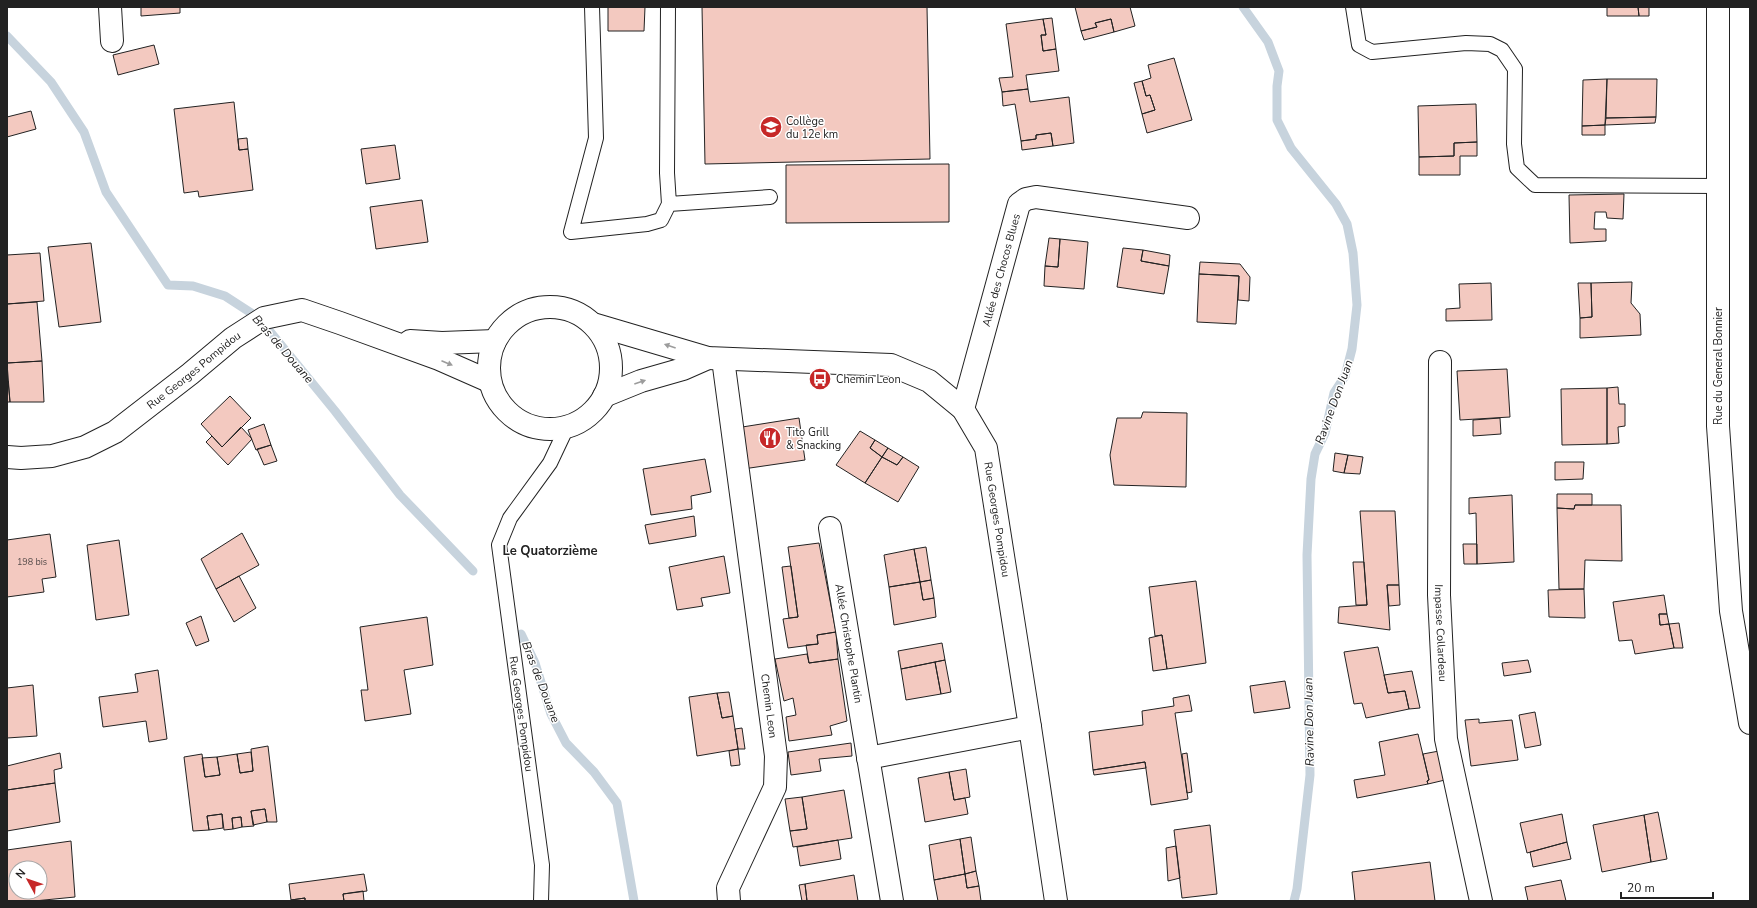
<svg xmlns="http://www.w3.org/2000/svg" width="1757" height="908" font-family="'Nunito Sans',sans-serif">
  <rect width="100%" height="100%" fill="#fff"/>
  <g fill="none" stroke-linecap="round" stroke-linejoin="round">
    <path stroke="#c7d3dd" stroke-width="9" d="M1243,7L1268,42L1279,71L1277,86V120L1291,148L1336,204L1347,224L1353,253L1357,305L1352,349L1345,376L1334,393L1325,433L1315,454L1311,479L1307,555L1310,775L1297,889L1294,901
      M7,36L51,82L84,132L106,192L168,285L193,286L225,296L259,318L335,411L400,495L473,571
      M521,634L535,663L551,714L566,743L594,772L617,803L634,901"/>
  </g>
  <path fill="#f3c9c0" stroke="#222" fill-rule="evenodd" d="M141,7H180V13L141,16Z
    M608,7H645L644,31H608Z
    M702,7H927L930,159L705,164Z
    M1075,7H1130L1135,26L1114,32L1111,19L1095,23L1097,27L1081,31Z
    M1607,7H1638L1639,16H1607Z
    M1638,7H1649V16H1639Z
    M1052,18L1056,49L1043,51L1041,35H1046L1043,19Z
    M1043,19L1046,35H1041L1043,51L1056,49L1059,71L1026,75L1028,89L1002,92L999,78L1013,77L1006,24Z
    M1111,19L1114,32L1084,40L1081,31L1097,27L1095,23Z
    M154,45L159,64L118,75L113,55Z
    M1174,58L1192,120L1147,133L1142,114L1155,110L1150,95L1146,96L1142,81L1151,78L1148,65Z
    M1607,79H1657L1656,117L1606,118Z
    M1607,79L1605,125L1582,126L1583,80Z
    M1142,81L1146,96L1150,95L1155,110L1142,114L1134,83Z
    M1028,89L1030,102L1069,97L1074,143L1053,146L1051,133L1036,135V139L1021,141L1015,104L1003,106L1002,92Z
    M234,102L239,150L248,149L253,190L199,197L198,191L184,193L174,109Z
    M1476,104L1477,142L1454,143V156L1419,157L1418,106Z
    M31,111L36,129L7,137V117Z
    M1656,117L1655,123L1605,125L1606,118Z
    M1605,125V135H1582V126Z
    M1051,133L1053,146L1022,150L1021,141L1036,139V135Z
    M247,138L248,149L239,150L238,139Z
    M1477,142V156H1460V175H1419V157L1454,156V143Z
    M395,145L400,179L366,184L361,149Z
    M949,164V222L786,223V165Z
    M1624,194L1623,219L1607,218L1606,212H1595L1594,229H1606V241L1570,243L1569,195Z
    M422,200L428,242L376,249L370,207Z
    M1049,238L1060,239L1058,267L1045,266Z
    M1060,239L1088,242L1084,289L1044,286L1045,266L1058,267Z
    M91,243L101,322L59,327L48,247Z
    M1123,248L1143,250L1141,261L1169,266L1164,294L1117,287Z
    M1143,250L1170,255L1169,266L1141,261Z
    M40,253L44,301L7,304V255Z
    M1200,262L1240,264L1250,277L1249,301L1238,300L1239,276L1199,274Z
    M1199,274L1239,276L1236,324L1197,322Z
    M1632,282L1631,303L1640,314L1641,335L1580,338V318L1592,317L1591,283Z
    M1491,283L1492,320L1446,321V309L1460,308L1459,284Z
    M1578,283H1591L1592,317L1580,318Z
    M37,302L42,361L7,363V304Z
    M42,361L44,402H10L7,363Z
    M1507,369L1510,417L1460,420L1457,371Z
    M7,381H8L10,402H7Z
    M1618,387L1619,404H1625V426L1618,427L1619,443L1607,444V388Z
    M1607,388V444L1562,445L1561,389Z
    M230,396L251,418L222,447L201,424Z
    M1143,412L1187,413L1186,487L1114,485L1110,455L1117,418H1141Z
    M799,418L805,460L743,469L736,428Z
    M1500,418L1501,434L1473,436V420Z
    M264,424L271,445L256,450L248,430Z
    M241,427L252,439L228,465L206,442L212,436L222,447Z
    M860,431L875,440L870,448L882,457L865,483L836,465Z
    M875,440L888,448L882,457L870,448Z
    M271,445L277,461L264,465L257,449Z
    M888,448L903,457L897,465L882,457Z
    M1335,453L1348,455L1344,473L1333,471Z
    M1348,455L1363,457L1360,474L1344,473Z
    M882,457L897,465L903,457L919,467L898,502L865,483Z
    M705,459L711,492L691,496L692,509L651,515L643,469Z
    M1555,462H1584L1583,479L1555,480Z
    M1557,494H1592V505H1575L1574,509L1557,508Z
    M1512,495L1514,562L1477,564L1476,513L1469,514V498Z
    M1575,505H1621L1622,561L1585,560L1584,589H1559L1557,508L1574,509Z
    M1360,511H1395L1399,585H1387L1390,630L1338,623L1339,607L1367,605Z
    M694,516L696,536L649,544L645,525Z
    M242,533L259,565L216,589L201,559Z
    M50,534L56,577L42,579L44,592L7,597V540Z
    M119,540L129,615L96,620L87,545Z
    M819,543L836,632L817,635L818,644L788,648L783,619L798,617L788,547Z
    M1463,544H1477V564H1464Z
    M926,547L931,580L920,582L914,549Z
    M914,549L920,582L889,587L884,555Z
    M724,556L730,593L701,598L703,606L677,610L669,567Z
    M1353,562H1364L1367,605H1356Z
    M791,566L798,617L789,618L782,567Z
    M239,576L256,608L234,622L216,589Z
    M931,580L934,598L923,600L920,582Z
    M1196,581L1206,663L1167,669L1162,635L1155,636L1149,587Z
    M920,582L923,600L934,598L936,617L894,625L889,587Z
    M1387,585H1399L1400,605L1389,606Z
    M1584,589L1585,618L1549,617L1548,590Z
    M1664,595L1667,614H1659L1660,625L1669,624L1674,648L1635,654L1632,640L1619,641L1613,602Z
    M1659,614H1667L1669,624L1660,625Z
    M201,616L209,641L196,646L186,623Z
    M427,617L433,665L404,670L411,714L365,721L361,690H368L360,627Z
    M1679,623L1683,648H1674L1669,624Z
    M836,632L838,659L809,663L806,645L818,644L817,635Z
    M1162,635L1167,669L1153,671L1149,638Z
    M942,643L945,660L901,669L898,651Z
    M1378,647L1388,693L1405,691L1409,709L1366,718L1362,703L1354,704L1344,652Z
    M807,654L809,663L838,659L847,721L830,726L832,735L789,741L786,717L796,715L793,698L784,701L775,659Z
    M945,660L951,692L941,694L935,662Z
    M1528,660L1531,672L1504,676L1502,663Z
    M935,662L941,694L906,700L901,669Z
    M158,670L167,739L149,742L146,721L103,727L99,697L138,692L135,674Z
    M1412,671L1420,708L1409,709L1405,691L1388,693L1384,675Z
    M1285,681L1290,708L1254,713L1250,686Z
    M33,685L37,736L7,738V688Z
    M729,692L733,716L722,718L717,693Z
    M717,693L722,718L733,716L738,749L697,756L689,697Z
    M1189,695L1192,711L1175,713L1188,799L1151,805L1145,762L1093,770L1089,732L1143,725L1142,711L1174,706L1173,698Z
    M1535,712L1541,745L1525,748L1519,715Z
    M1479,719V723L1512,720L1518,760L1471,766L1465,720Z
    M742,728L745,749H738L735,729Z
    M1418,734L1429,780L1427,781L1428,784L1357,798L1354,780L1385,775L1379,742Z
    M851,743L852,756L819,759L821,771L791,775L788,752Z
    M268,746L277,822H267L265,809L251,811L254,826L242,827L241,817L232,818L233,829L224,830L222,814L207,816L209,830L193,831L184,757L202,754L205,777L220,775L217,757L237,754L240,773L253,771L251,749Z
    M738,749L740,765L731,766L729,751Z
    M1439,751L1445,780L1428,784L1427,781L1429,780L1423,754Z
    M251,752L253,771L240,773L237,754Z
    M60,753L62,768L54,770L55,783L7,790V766Z
    M1187,753L1192,792L1187,793L1182,754Z
    M217,757L220,775L205,777L202,758Z
    M1145,762L1146,768L1094,775L1093,770Z
    M966,769L970,797L954,800L949,772Z
    M949,772L954,800L965,798L968,814L925,822L918,778Z
    M55,783L60,822L7,831V790Z
    M844,790L852,838L793,847L790,831L807,829L802,797Z
    M802,797L807,829L790,831L785,799Z
    M265,809L267,822L253,825L251,811Z
    M1658,812L1667,859L1651,862L1644,815Z
    M222,814L223,828L209,830L207,816Z
    M1562,814L1567,842L1527,853L1520,823Z
    M1644,815L1651,862L1602,872L1593,825Z
    M241,817L242,827L233,829L232,818Z
    M1210,825L1217,894L1182,898L1174,830Z
    M971,837L976,871L965,874L960,839Z
    M960,839L965,874L934,880L929,845Z
    M838,840L841,859L800,866L797,847Z
    M71,841L75,897L34,901H7V850ZM16,868H40V892H16Z
    M1567,842L1571,859L1533,867L1530,852Z
    M1176,846L1180,878L1168,881L1166,848Z
    M1430,862L1435,901H1355L1352,872Z
    M976,871L979,886L967,888L965,874Z
    M364,874L367,891L343,894L344,901H305V898L291,900L289,884Z
    M965,874L967,888L979,886L981,901H938L934,880Z
    M854,875L858,901H807L805,884Z
    M1561,880L1566,901H1528L1525,887Z
    M805,884L807,901H802L799,885Z
    M363,891L364,901H344L343,894Z
    M305,898V901H291V900Z"/>
  <g fill="none" stroke-linecap="round" stroke-linejoin="round">
    <g stroke="#222" stroke-width="16">
      <path id="service" d="M592,7L596,138L571,232L647,224L661,220L669,204L667,173L668,7
        M1353,7L1359,45L1372,52L1466,43L1490,44L1502,50L1515,69L1514,144L1517,168L1535,185L1718,186
        M669,204L770,197
        M541,901L542,865L499,545L510,518L550,463L567,427"/>
    </g>
    <g stroke="#222" stroke-width="24">
      <g id="minor">
        <path d="M110,7L112,41"/>
        <path d="M1718,7V426L1731,611L1750,723"/>
        <path id="s1" d="M723,359L776,756L775,787L728,888L729,901"/>
        <path id="s2" d="M1440,362L1439,595L1446,739L1481,901"/>
        <path id="s3" d="M963,409L1019,204L1026,199L1036,197L1188,218"/>
        <path id="s4" d="M830,528L892,901"/>
        <path d="M868,758L1030,727"/>
      </g>
    </g>
    <g stroke="#222" stroke-width="24">
      <g id="primary">
        <circle cx="550" cy="368" r="61"/>
        <path id="s5" d="M593,324L708,358L891,365L929,381L963,409L986,448L1030,727L1056,901"/>
        <path d="M410,341L442,343L495,341"/>
        <path d="M604,396L641,381L683,369L708,358"/>
        <path id="s6" d="M7,457L21,458L52,456L85,447L115,432L190,374L233,338L264,318L302,310L340,323L439,359L489,381"/>
      </g>
    </g>
    <use href="#service" stroke="#fff" stroke-width="14"/>
    <use href="#minor" stroke="#fff" stroke-width="22"/>
    <use href="#primary" stroke="#fff" stroke-width="22"/>
  </g>
  <defs><path id="oneway-solid" d="M-6-.8H1V-3.2L6.5 0L1 3.2V.8H-6Z"/></defs>
  <g fill="#9c9c9c">
    <use href="#oneway-solid" transform="translate(670 346) rotate(-161)"/>
    <use href="#oneway-solid" transform="translate(447 363) rotate(23)"/>
    <use href="#oneway-solid" transform="translate(640 382) rotate(-19)"/>
  </g>
  <defs>
    <g id="school-disc" transform="scale(1.15)"><circle r="9.5" fill="#c62828" stroke="#fff"/><path d="M0-5L7-2L0 1L-7-2ZM-4 1L0 2.5L4 1V4Q0 6-4 4Z" fill="#fff"/></g>
    <g id="bus-disc" transform="scale(1.15)"><circle r="9.5" fill="#c62828" stroke="#fff"/><path d="M-5-6H5V4H4V6H2V4H-2V6H-4V4H-5ZM-3.5-4V0h7V-4ZM-3.5 1.2v1.5H-2V1.2ZM2 1.2v1.5H3.5V1.2Z" fill="#fff"/></g>
    <g id="restaurant-disc" transform="scale(1.15)"><circle r="9.5" fill="#c62828" stroke="#fff"/><path d="M-5-6h1v4h1v-4h1v4h1v-4h1v5L-1.5 .5V6h-2V.5L-5-1ZM5-6V6H3V1.5H1.5Q1.5-4 5-6Z" fill="#fff"/></g>
  </defs>
  <g fill-rule="evenodd">
    <use href="#school-disc" x="771" y="127"/>
    <use href="#bus-disc" x="820" y="379"/>
    <use href="#restaurant-disc" x="770" y="438"/>
  </g>
  <g text-anchor="middle" dominant-baseline="central" stroke-width="3" stroke-linejoin="round" paint-order="stroke">
    <g font-size="9" fill="#564c4a">
      <text x="32" y="562">198 bis</text>
    </g>
    <g font-size="11" fill="#222" stroke="#fff" text-anchor="start">
      <text x="786" y="121">Collège<tspan x="786" dy="13">du 12e km</tspan></text>
      <text x="836" y="379">Chemin Leon</text>
      <text x="786" y="432">Tito Grill<tspan x="786" dy="13">&amp; Snacking</tspan></text>
    </g>
    <g font-size="11" fill="#222" stroke="#fff">
      <text stroke="none"><textPath href="#s3" startOffset="144">Allée des Chocos Blues</textPath></text>
      <text transform="translate(1718 366) rotate(-90)">Rue du General Bonnier</text>
      <text stroke="none"><textPath href="#s6" startOffset="213">Rue Georges Pompidou</textPath></text>
      <text stroke="none"><textPath href="#s5" startOffset="506">Rue Georges Pompidou</textPath></text>
      <text stroke="none"><textPath href="#s2" startOffset="271">Impasse Collardeau</textPath></text>
      <text stroke="none"><textPath href="#s4" startOffset="117">Allée Christophe Plantin</textPath></text>
      <text stroke="none"><textPath href="#s1" startOffset="350">Chemin Leon</textPath></text>
      <text transform="translate(521 714) rotate(82)">Rue Georges Pompidou</text>
    </g>
    <g font-size="12" font-style="italic" fill="#222" stroke="#fff">
      <text transform="translate(283 349) rotate(49)">Bras de Douane</text>
      <text transform="translate(1334 402) rotate(-70)">Ravine Don Juan</text>
      <text transform="translate(541 682) rotate(69)">Bras de Douane</text>
      <text transform="translate(1309 722) rotate(-91)">Ravine Don Juan</text>
    </g>
    <g font-size="13" font-weight="bold" fill="#222" stroke="#fff">
      <text x="550" y="551">Le Quatorzième</text>
    </g>
  </g>
  <rect width="1757" height="908" fill="none" stroke="#222222" stroke-width="16"/>
  <g transform="translate(28 880) rotate(310)"><circle r="19" fill="#ffffff" stroke="#a7a7a7"/>
  <path d="M0-3L7 15L0 10L-7 15Z" fill="#c62828"/>
  <text y="-6" font-size="11" font-weight="bold" text-anchor="middle" fill="#222222">N</text>
  </g>
  <path d="M1621 892v6h92v-6" fill="none" stroke="#222222" stroke-width="2"/>
  <text x="1627" y="892" font-size="12" fill="#222222" stroke="#ffffff" stroke-width="3" paint-order="stroke">20 m</text>
</svg>
